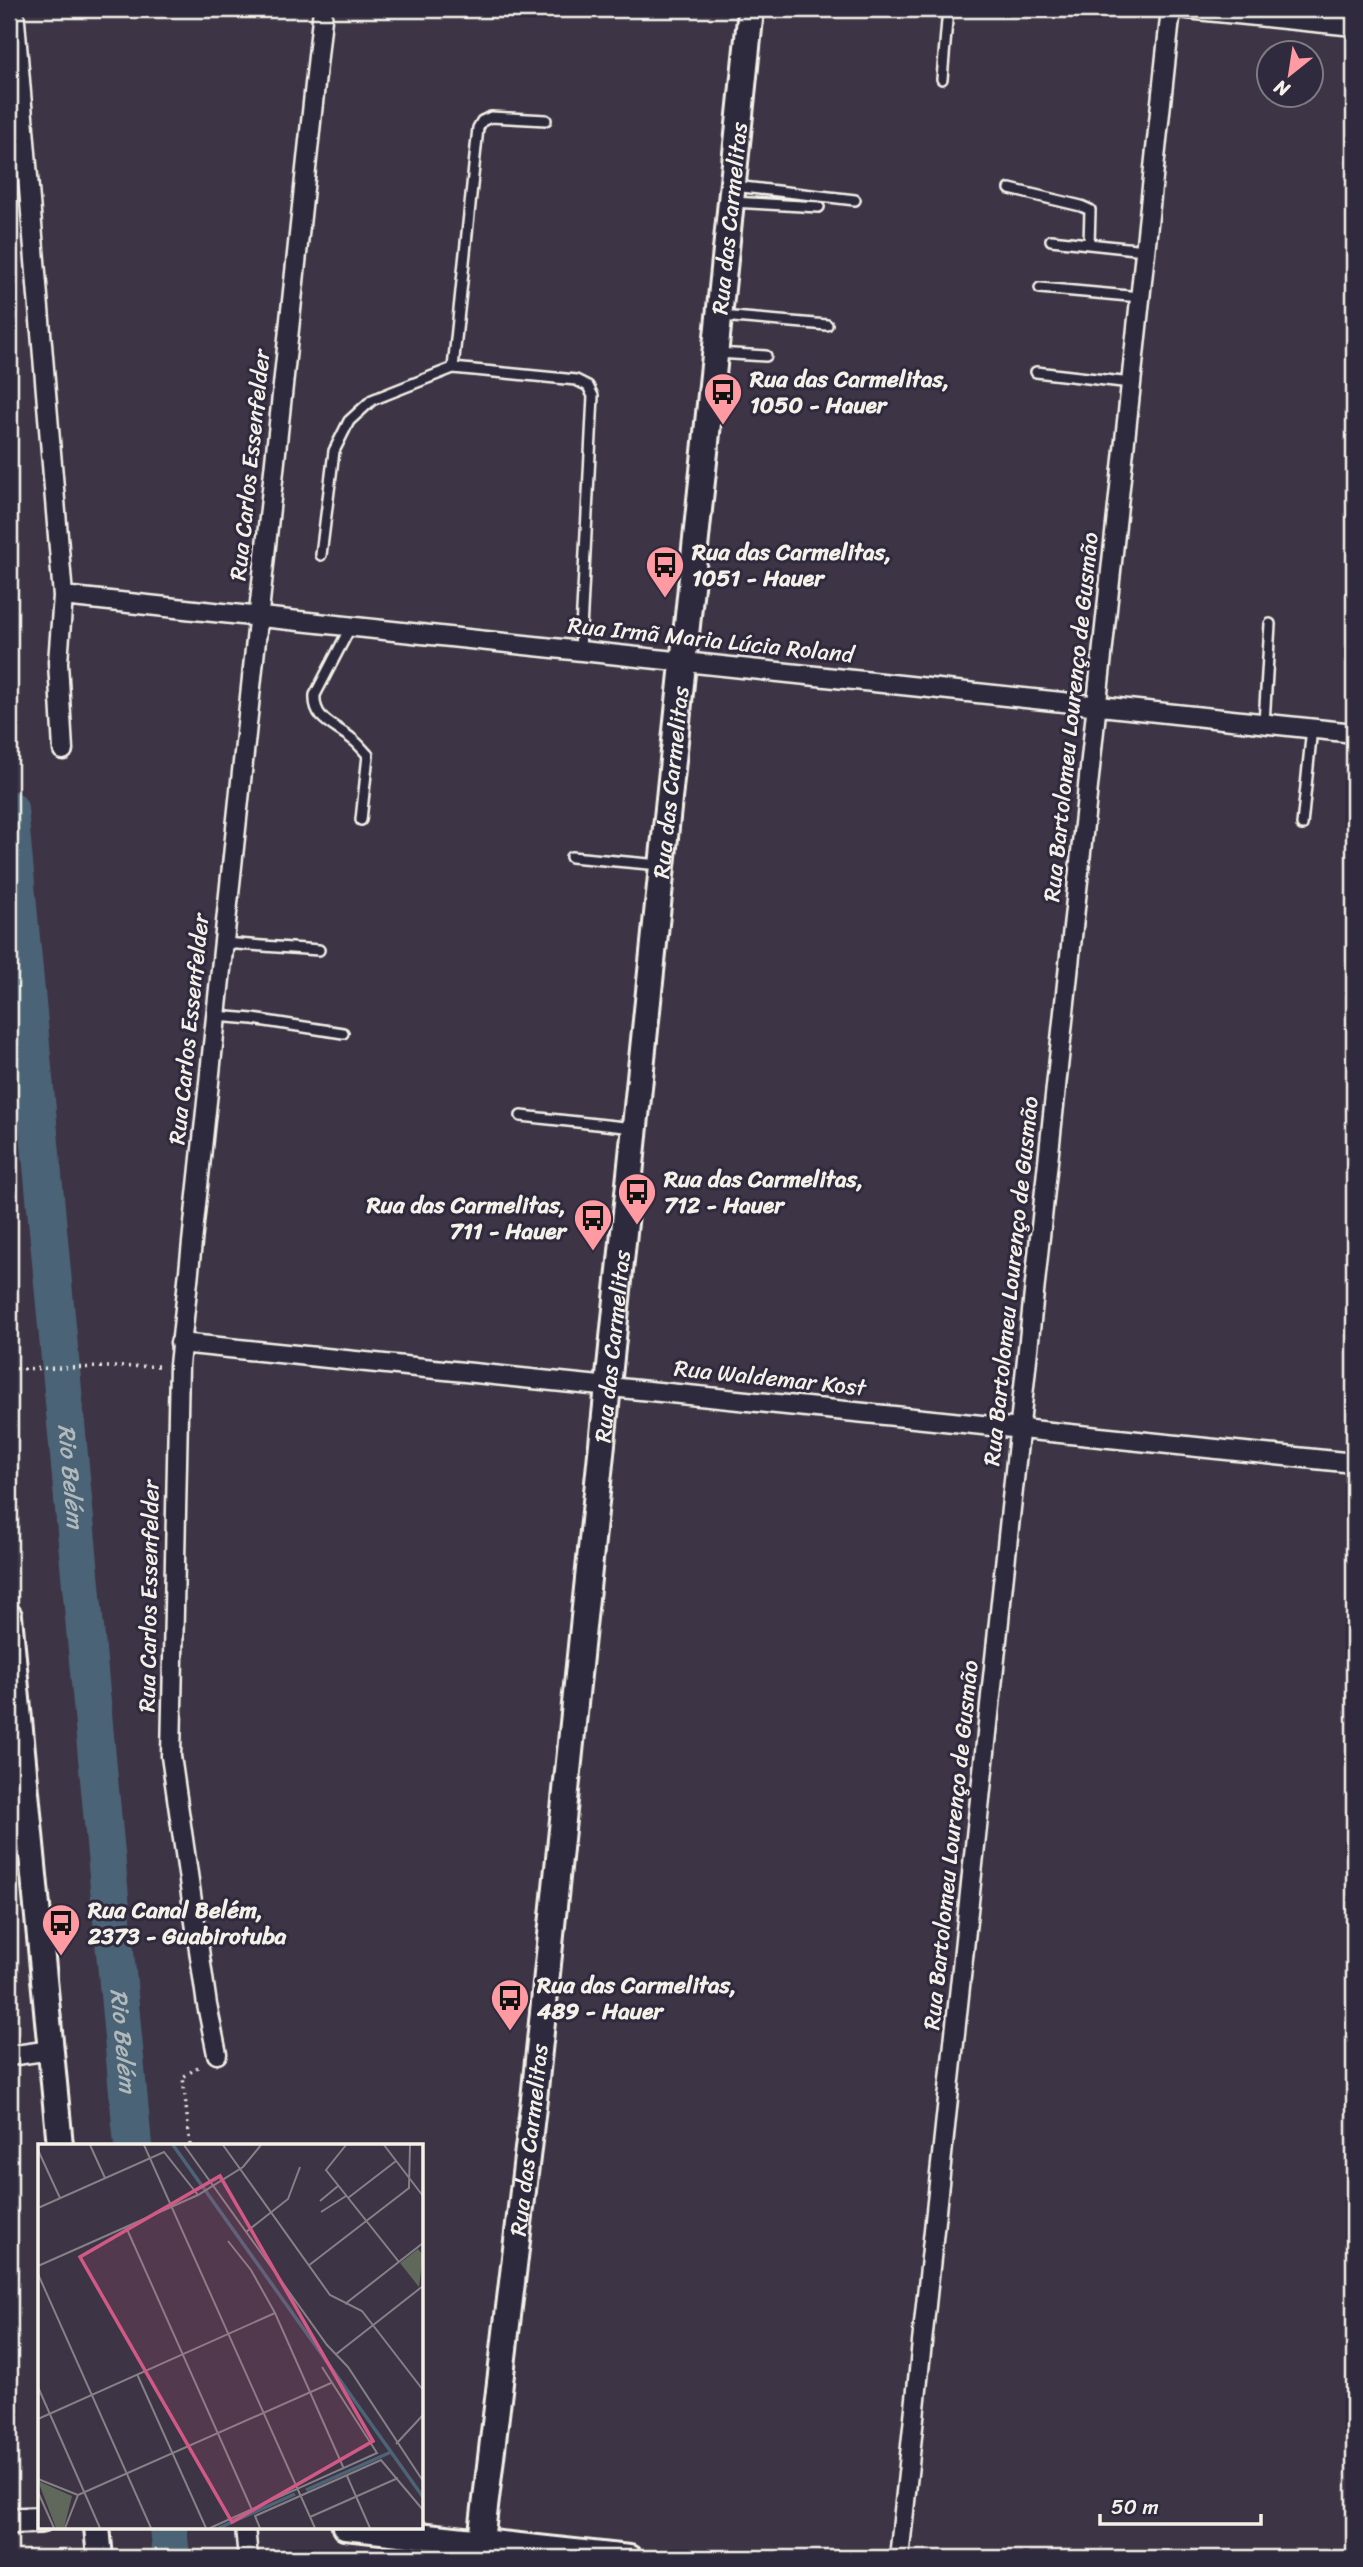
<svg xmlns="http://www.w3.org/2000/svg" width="1363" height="2567" font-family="Sriracha,sans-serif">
  <rect width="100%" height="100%" fill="#3d3445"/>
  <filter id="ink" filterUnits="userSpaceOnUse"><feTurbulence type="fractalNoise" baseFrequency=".0143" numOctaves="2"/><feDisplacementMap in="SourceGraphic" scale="14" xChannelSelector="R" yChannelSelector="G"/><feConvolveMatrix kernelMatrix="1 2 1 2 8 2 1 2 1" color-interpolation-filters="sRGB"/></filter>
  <g filter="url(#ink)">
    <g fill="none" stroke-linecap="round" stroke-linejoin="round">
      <g stroke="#4c6476" stroke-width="38">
        <path id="s1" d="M9,809L133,2145"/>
        <path d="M168,2527L171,2558"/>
      </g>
      <g stroke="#f4f1e8" stroke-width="14">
        <path id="lane" d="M942,79L948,9
          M546,120L491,117L482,121L478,128L453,368L576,380L588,386L593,396L580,650
          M734,186L855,200
          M1010,189L1081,206L1090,210L1089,244
          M732,202L819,207
          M1051,240L1145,250
          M1040,288L1140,297
          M721,316L827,325
          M717,353L766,356
          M1036,372L1131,383
          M321,555L334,451L349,421L372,400L453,368
          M351,626L315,695C313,720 335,725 352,739C358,743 363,750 368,755L361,820
          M1264,723L1270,624
          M1302,825L1312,728
          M571,857L660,865
          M223,943L319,950
          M215,1016L253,1019L343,1033
          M521,1116L634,1128"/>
      </g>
      <g stroke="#f4f1e8" stroke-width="23">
        <path id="street" d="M14,9L63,596L58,662L63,750
          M1187,9L1354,26
          M63,596L1354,733
          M180,1343L1354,1463
          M217,2054L207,2005L171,1756L179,1365L323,9
          M9,2056L51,2050
          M245,2527L248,2558
          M899,2558L1171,9"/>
      </g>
      <g stroke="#f4f1e8" stroke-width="30">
        <g id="secondary">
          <path d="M9,1616L60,2145"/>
          <path d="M9,2521L40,2520"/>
          <path d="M97,2527L100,2558"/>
          <path d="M345,2527L629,2558"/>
          <path id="s2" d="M481,2541L534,2099L751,9"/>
        </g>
      </g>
      <path stroke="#f4f1e8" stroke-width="3.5" stroke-dasharray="2 5" stroke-linecap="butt" d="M9,1369L161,1366
        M190,2145L183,2077L201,2065"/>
      <use href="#lane" stroke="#2f2a3d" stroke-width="9"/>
      <use href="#street" stroke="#2f2a3d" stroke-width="18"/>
      <use href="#secondary" stroke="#2f2a3d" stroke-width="24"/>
    </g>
  </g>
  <defs>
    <g id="bus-pin" transform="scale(2.0125)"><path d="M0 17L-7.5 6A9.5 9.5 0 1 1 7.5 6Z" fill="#ff9aa2" stroke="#2f2a3d"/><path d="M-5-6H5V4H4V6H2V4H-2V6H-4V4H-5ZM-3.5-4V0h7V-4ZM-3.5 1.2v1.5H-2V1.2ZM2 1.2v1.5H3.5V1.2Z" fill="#111"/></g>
  </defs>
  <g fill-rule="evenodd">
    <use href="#bus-pin" x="723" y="392"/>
    <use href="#bus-pin" x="665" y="565"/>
    <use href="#bus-pin" x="637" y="1192"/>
    <use href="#bus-pin" x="593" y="1218"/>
    <use href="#bus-pin" x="61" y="1923"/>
    <use href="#bus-pin" x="510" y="1998"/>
  </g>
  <g text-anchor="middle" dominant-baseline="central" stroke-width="6" stroke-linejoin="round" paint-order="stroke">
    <g font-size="23" fill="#f4f1e8" stroke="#2f2a3d">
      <text stroke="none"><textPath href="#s2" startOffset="2336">Rua das Carmelitas</textPath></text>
      <text transform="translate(250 465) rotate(-84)">Rua Carlos Essenfelder</text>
      <text transform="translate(711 640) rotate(6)">Rua Irmã Maria Lúcia Roland</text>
      <text transform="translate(1071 717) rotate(-84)">Rua Bartolomeu Lourenço de Gusmão</text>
      <text stroke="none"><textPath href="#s2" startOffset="1769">Rua das Carmelitas</textPath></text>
      <text transform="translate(189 1029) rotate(-84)">Rua Carlos Essenfelder</text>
      <text transform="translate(1011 1281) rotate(-84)">Rua Bartolomeu Lourenço de Gusmão</text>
      <text stroke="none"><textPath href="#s2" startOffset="1202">Rua das Carmelitas</textPath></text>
      <text transform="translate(770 1378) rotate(6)">Rua Waldemar Kost</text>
      <text transform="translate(149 1596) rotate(-89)">Rua Carlos Essenfelder</text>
      <text transform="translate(951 1845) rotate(-84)">Rua Bartolomeu Lourenço de Gusmão</text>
      <text stroke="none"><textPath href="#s2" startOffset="404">Rua das Carmelitas</textPath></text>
    </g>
    <g font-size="23" font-weight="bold" fill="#f4f1e8" stroke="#2f2a3d" text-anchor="start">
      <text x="750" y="379">Rua das Carmelitas,<tspan x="750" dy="26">1050 - Hauer</tspan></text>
      <text x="692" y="552">Rua das Carmelitas,<tspan x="692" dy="26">1051 - Hauer</tspan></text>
      <text x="664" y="1179">Rua das Carmelitas,<tspan x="664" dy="26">712 - Hauer</tspan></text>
      <text x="566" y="1205" text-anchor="end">Rua das Carmelitas,<tspan x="566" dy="26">711 - Hauer</tspan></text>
      <text x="88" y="1910">Rua Canal Belém,<tspan x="88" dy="26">2373 - Guabirotuba</tspan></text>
      <text x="537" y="1985">Rua das Carmelitas,<tspan x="537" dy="26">489 - Hauer</tspan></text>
    </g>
    <g font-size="24" font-style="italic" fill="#b1b9ba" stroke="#2f2a3d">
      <text stroke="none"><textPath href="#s1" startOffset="670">Rio Belém</textPath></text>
      <text stroke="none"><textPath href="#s1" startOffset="1237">Rio Belém</textPath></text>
    </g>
  </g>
  <g transform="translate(38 2144)">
    <rect width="385" height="385" fill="#3d3445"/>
    <path d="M380,105L385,111L381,143L362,119ZM0,337L34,352L26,384H18Z" fill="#5f685b"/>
    <path fill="none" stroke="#4c6476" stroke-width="3.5" d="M135,1L385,353M268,346L353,308M181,384L257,350"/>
    <path fill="none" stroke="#868086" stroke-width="2" d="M52,1L67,34M106,1L277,384M146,1L289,201L310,223L385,337M185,1L292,151L324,167L385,246M308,1L288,26L361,118M346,1L385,52M0,6L22,54M310,54L358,17M282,57L300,42M0,64L126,8L160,51M283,68L308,52M88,83L214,366M208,88L250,55L262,23M190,97L213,126L237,169L306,325M0,122L160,51L205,23L223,1M270,122L371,44L372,1M0,130L113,384M307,160L385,99M297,211L385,142M99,230L168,384M0,243L62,384M0,275L237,169M358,300L385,271M309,332L332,384M0,335L40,351M0,348L16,384M40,351L293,239M272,373L360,334M27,384L40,351M172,384L339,309L284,223M222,384L217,372L343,316L385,366"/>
    <path fill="#d15985" fill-opacity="0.15" stroke="#d15985" stroke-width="3.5" d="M182,32L335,297L194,378L42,113Z"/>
    <rect width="385" height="385" fill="none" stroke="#f4f1e8" stroke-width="3.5"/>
  </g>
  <rect width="1363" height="2567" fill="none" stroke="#2f2a3d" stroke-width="35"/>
  <rect x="18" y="18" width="1328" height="2532" fill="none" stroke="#f4f1e8" stroke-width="2.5" filter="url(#ink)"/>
  <g transform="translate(1290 74) rotate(210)"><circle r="33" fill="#2f2a3d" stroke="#7e7a81" stroke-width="2"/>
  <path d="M0-5L12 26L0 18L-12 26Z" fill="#ff9aa2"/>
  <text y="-10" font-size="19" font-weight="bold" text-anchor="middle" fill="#f4f1e8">N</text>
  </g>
  <path d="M1100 2514v10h161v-10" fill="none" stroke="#f4f1e8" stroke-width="3.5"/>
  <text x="1111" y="2514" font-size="21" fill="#f4f1e8" stroke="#2f2a3d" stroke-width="5" paint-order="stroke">50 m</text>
</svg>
